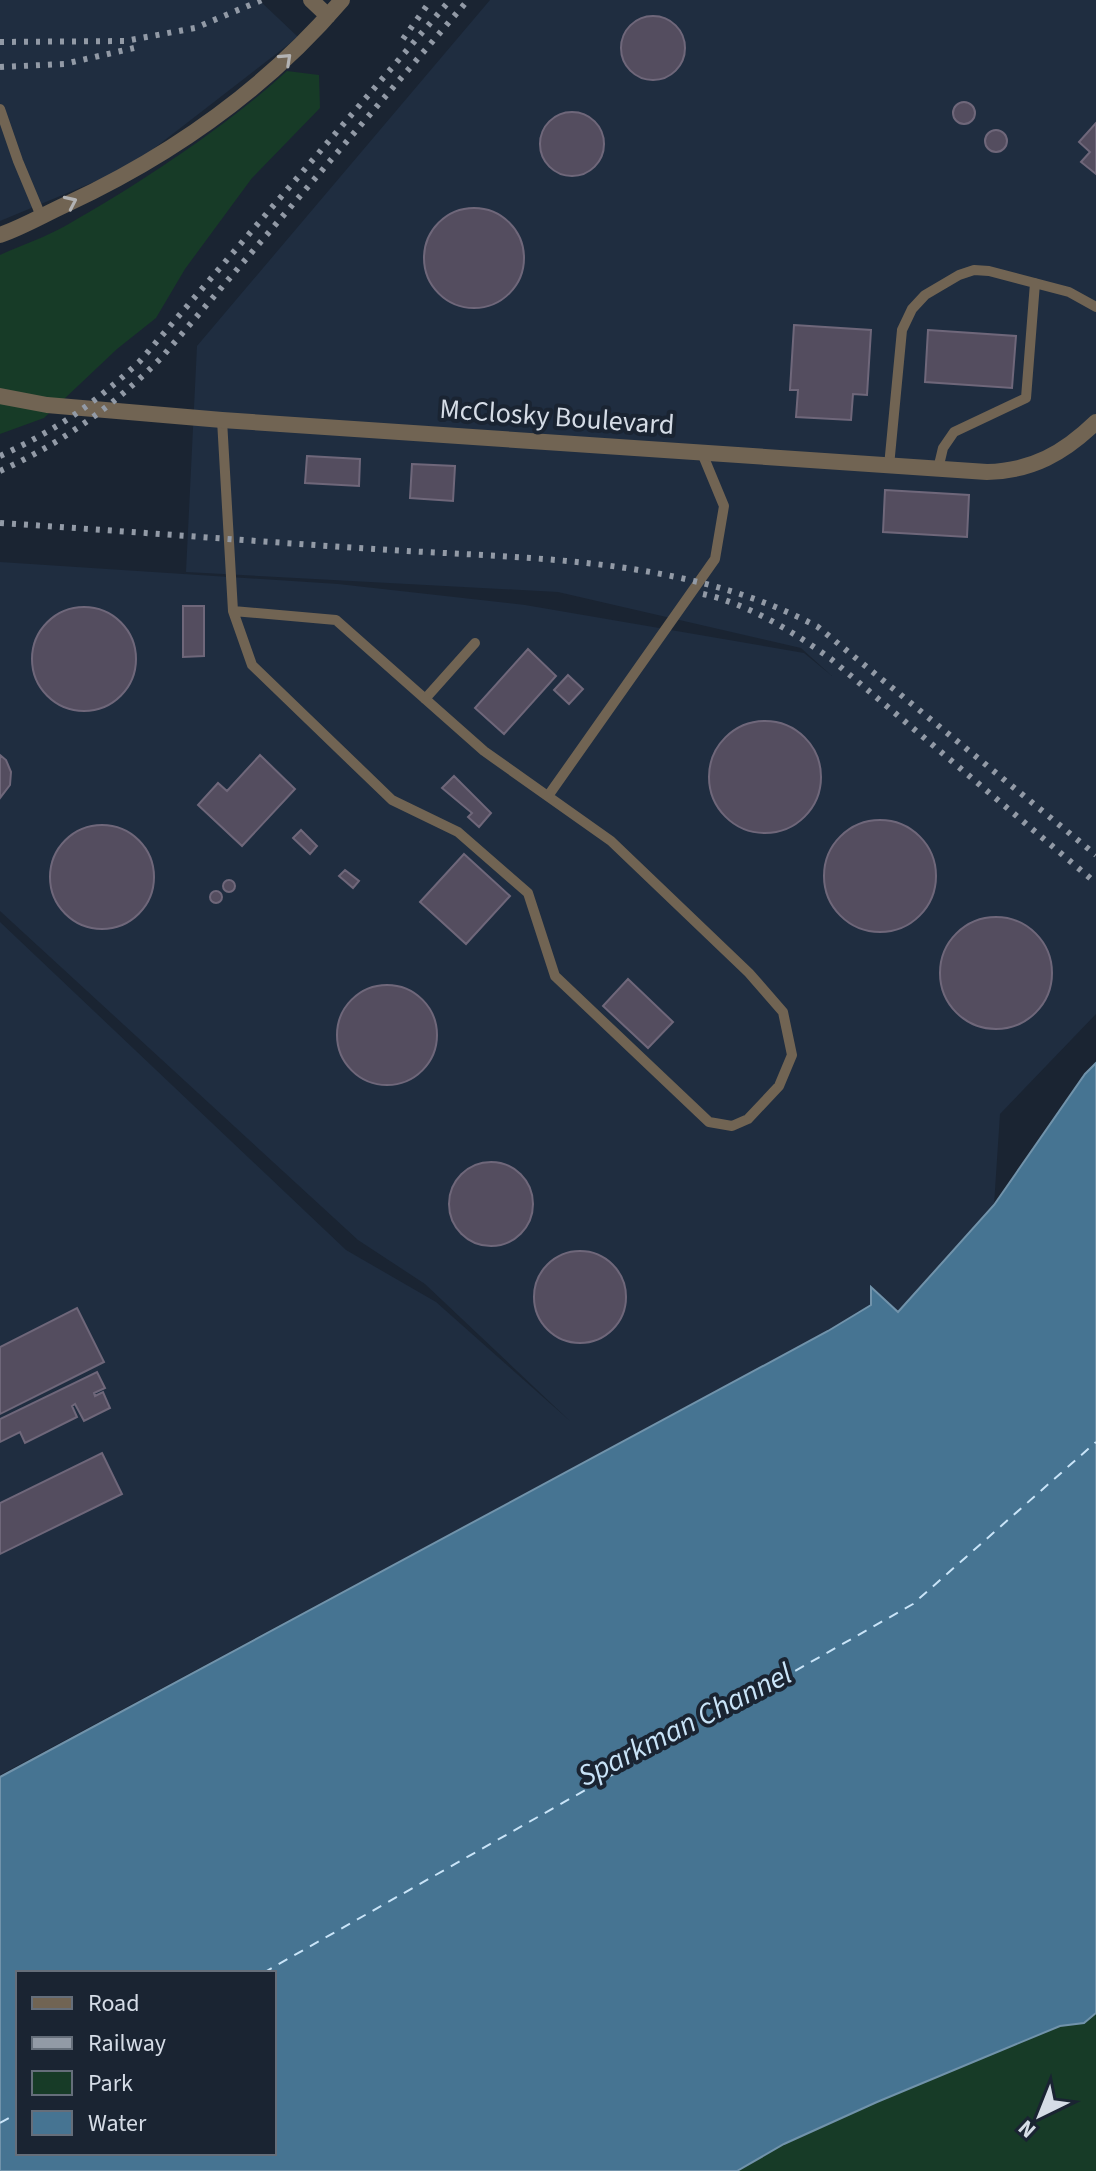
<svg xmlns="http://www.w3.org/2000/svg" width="1096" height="2171" font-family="'Source Sans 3',sans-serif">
  <rect width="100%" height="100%" fill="#1a2432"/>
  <path fill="#1f2d40" d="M0,0H259L298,37L130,167L0,221Z
    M490,0H1096V1014L1000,1114L994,1205L898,1312L872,1288L871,1305L828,1331L0,1775V922L346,1250L436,1302L570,1421L425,1284L358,1240L0,911V562L338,584L525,605L804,653L832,676L801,648L558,592L186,572L197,346Z"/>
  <path fill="#173b27" d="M287,71L319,75L320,108L252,178L185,269L156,318L117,349L44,418L0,434V255C22,245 46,237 67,225C139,184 226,127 287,71Z
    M1096,2013V2171H737L784,2144L877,2102L1060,2026L1084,2023Z"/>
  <path fill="#467492" stroke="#7193ab" stroke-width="2" fill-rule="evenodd" d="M1096,1063V2013L1084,2023L1060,2026L877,2102L784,2144L737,2171H0V1777L828,1331L871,1305V1287L898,1312L994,1205L1085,1074ZM18,1973H274V2153H18Z"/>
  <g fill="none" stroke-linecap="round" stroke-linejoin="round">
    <path stroke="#c9e4f8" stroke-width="2" stroke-dasharray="10 8" stroke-linecap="butt" d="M263,1973L913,1604L1096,1442
      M0,2123L18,2113"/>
  </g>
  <path fill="#544d5f" stroke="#6f677a" stroke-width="2" d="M621 48a32 32 0 1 1 64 0a32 32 0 1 1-64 0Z
    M953 113a11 11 0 1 1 22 0a11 11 0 1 1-22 0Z
    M540 144a32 32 0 1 1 64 0a32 32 0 1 1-64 0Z
    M1096,123V174L1081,162L1090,152L1079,142Z
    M985 141a11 11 0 1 1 22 0a11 11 0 1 1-22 0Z
    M424 258a50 50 0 1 1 100 0a50 50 0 1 1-100 0Z
    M794,325L871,330L867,395L853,394L851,420L796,417L798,390H790Z
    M928,330L1016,336L1012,388L925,382Z
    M307,456L360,459L359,486L305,483Z
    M412,464L455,466L453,501L410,498Z
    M885,490L969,495L967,537L883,532Z
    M183,606H204V656L183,657Z
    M32 659a52 52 0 1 1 104 0a52 52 0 1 1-104 0Z
    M528,649L556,676L504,734L475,708Z
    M568,675L583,689L569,704L554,690Z
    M709 777a56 56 0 1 1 112 0a56 56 0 1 1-112 0Z
    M0,755L6,760L11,772L10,785L0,798Z
    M260,755L295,789L242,846L198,805L218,783L227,791Z
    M454,776L491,813L479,827L468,817L472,813L442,788Z
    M824 876a56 56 0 1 1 112 0a56 56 0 1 1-112 0Z
    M50 877a52 52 0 1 1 104 0a52 52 0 1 1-104 0Z
    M301,830L317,846L310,854L293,838Z
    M464,854L510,896L466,944L420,902Z
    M345,870L359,881L353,888L339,876Z
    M223 886a6 6 0 1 1 12 0a6 6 0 1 1-12 0Z
    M210 897a6 6 0 1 1 12 0a6 6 0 1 1-12 0Z
    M940 973a56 56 0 1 1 112 0a56 56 0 1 1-112 0Z
    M628,979L673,1022L648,1048L603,1006Z
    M337 1035a50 50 0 1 1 100 0a50 50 0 1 1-100 0Z
    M449 1204a42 42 0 1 1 84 0a42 42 0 1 1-84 0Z
    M534 1297a46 46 0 1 1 92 0a46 46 0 1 1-92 0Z
    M77,1308L104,1362L0,1414V1347Z
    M97,1372L105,1388L94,1393L95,1396L103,1392L110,1408L84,1421L75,1404L72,1406L77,1417L25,1443L20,1432L0,1442V1419Z
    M102,1453L122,1494L0,1554V1503Z"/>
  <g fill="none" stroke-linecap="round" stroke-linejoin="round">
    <path stroke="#716453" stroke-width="10" d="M0,109L18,161L41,216
      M222,420L233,611L252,665L392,800L458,832L528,893L555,976L709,1122L732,1126L748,1119L779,1086L792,1055L783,1012L749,973L611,841L484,751L336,620L233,611
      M889,466L902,330L912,309L925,295L959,275L974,270L989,271L1069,292L1096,307
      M938,469L943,448L954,432L1026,398L1035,283
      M425,699L475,643
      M548,796L715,559L724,506L702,453"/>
    <path stroke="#716453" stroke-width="16" d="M311,0L328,16
      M0,235C23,227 45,214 67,204C172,155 266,89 342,0
      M0,396L47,405L222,420L987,472C1032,471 1064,453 1096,422"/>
    <path stroke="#929aa6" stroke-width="6" stroke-dasharray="4 8" stroke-linecap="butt" d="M403,39L431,0
      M0,42L125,41L195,28L262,0
      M0,67L64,64L134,48
      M0,456C58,429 93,405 140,361L450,0
      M0,471C62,443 114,406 162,357L468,0
      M0,523C125,531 250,541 374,549C524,559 683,555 818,627L1096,855
      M703,594C748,604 794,632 831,659L1096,883"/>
  </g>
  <defs><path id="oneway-chevron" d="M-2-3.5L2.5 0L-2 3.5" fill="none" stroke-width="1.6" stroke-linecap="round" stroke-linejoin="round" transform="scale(2)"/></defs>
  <g stroke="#b2b2b3">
    <use href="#oneway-chevron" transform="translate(286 59) rotate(-43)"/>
    <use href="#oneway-chevron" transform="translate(71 202) rotate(-25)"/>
  </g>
  <g text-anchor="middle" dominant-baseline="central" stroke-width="8" stroke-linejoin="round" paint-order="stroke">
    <g font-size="28" fill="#d5dce6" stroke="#1a2432">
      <text transform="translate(557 417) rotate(4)">McClosky Boulevard</text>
    </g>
    <g font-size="30" font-style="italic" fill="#c9e4f8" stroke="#1a2432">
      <text transform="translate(685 1725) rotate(-27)">Sparkman Channel</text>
    </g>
  </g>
  <rect x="16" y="1971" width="260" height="184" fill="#1a2432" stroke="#656e7a" stroke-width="2"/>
  <rect x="32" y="1997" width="40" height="12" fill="#716453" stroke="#656e7a" stroke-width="2"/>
  <text x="88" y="2011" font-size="24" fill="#d5dce6">Road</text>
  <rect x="32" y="2037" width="40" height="12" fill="#929aa6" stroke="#656e7a" stroke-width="2"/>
  <text x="88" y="2051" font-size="24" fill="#d5dce6">Railway</text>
  <rect x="32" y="2071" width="40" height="24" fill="#173b27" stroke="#656e7a" stroke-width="2"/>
  <text x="88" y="2091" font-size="24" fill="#d5dce6">Park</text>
  <rect x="32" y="2111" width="40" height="24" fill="#467492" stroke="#656e7a" stroke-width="2"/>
  <text x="88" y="2131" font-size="24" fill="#d5dce6">Water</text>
  <g transform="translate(1040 2115) rotate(223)" stroke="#1a2432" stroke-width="6" paint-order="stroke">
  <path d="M0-6L14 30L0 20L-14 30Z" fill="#d5dce6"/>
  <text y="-12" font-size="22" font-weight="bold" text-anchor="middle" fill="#d5dce6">N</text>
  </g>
</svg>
